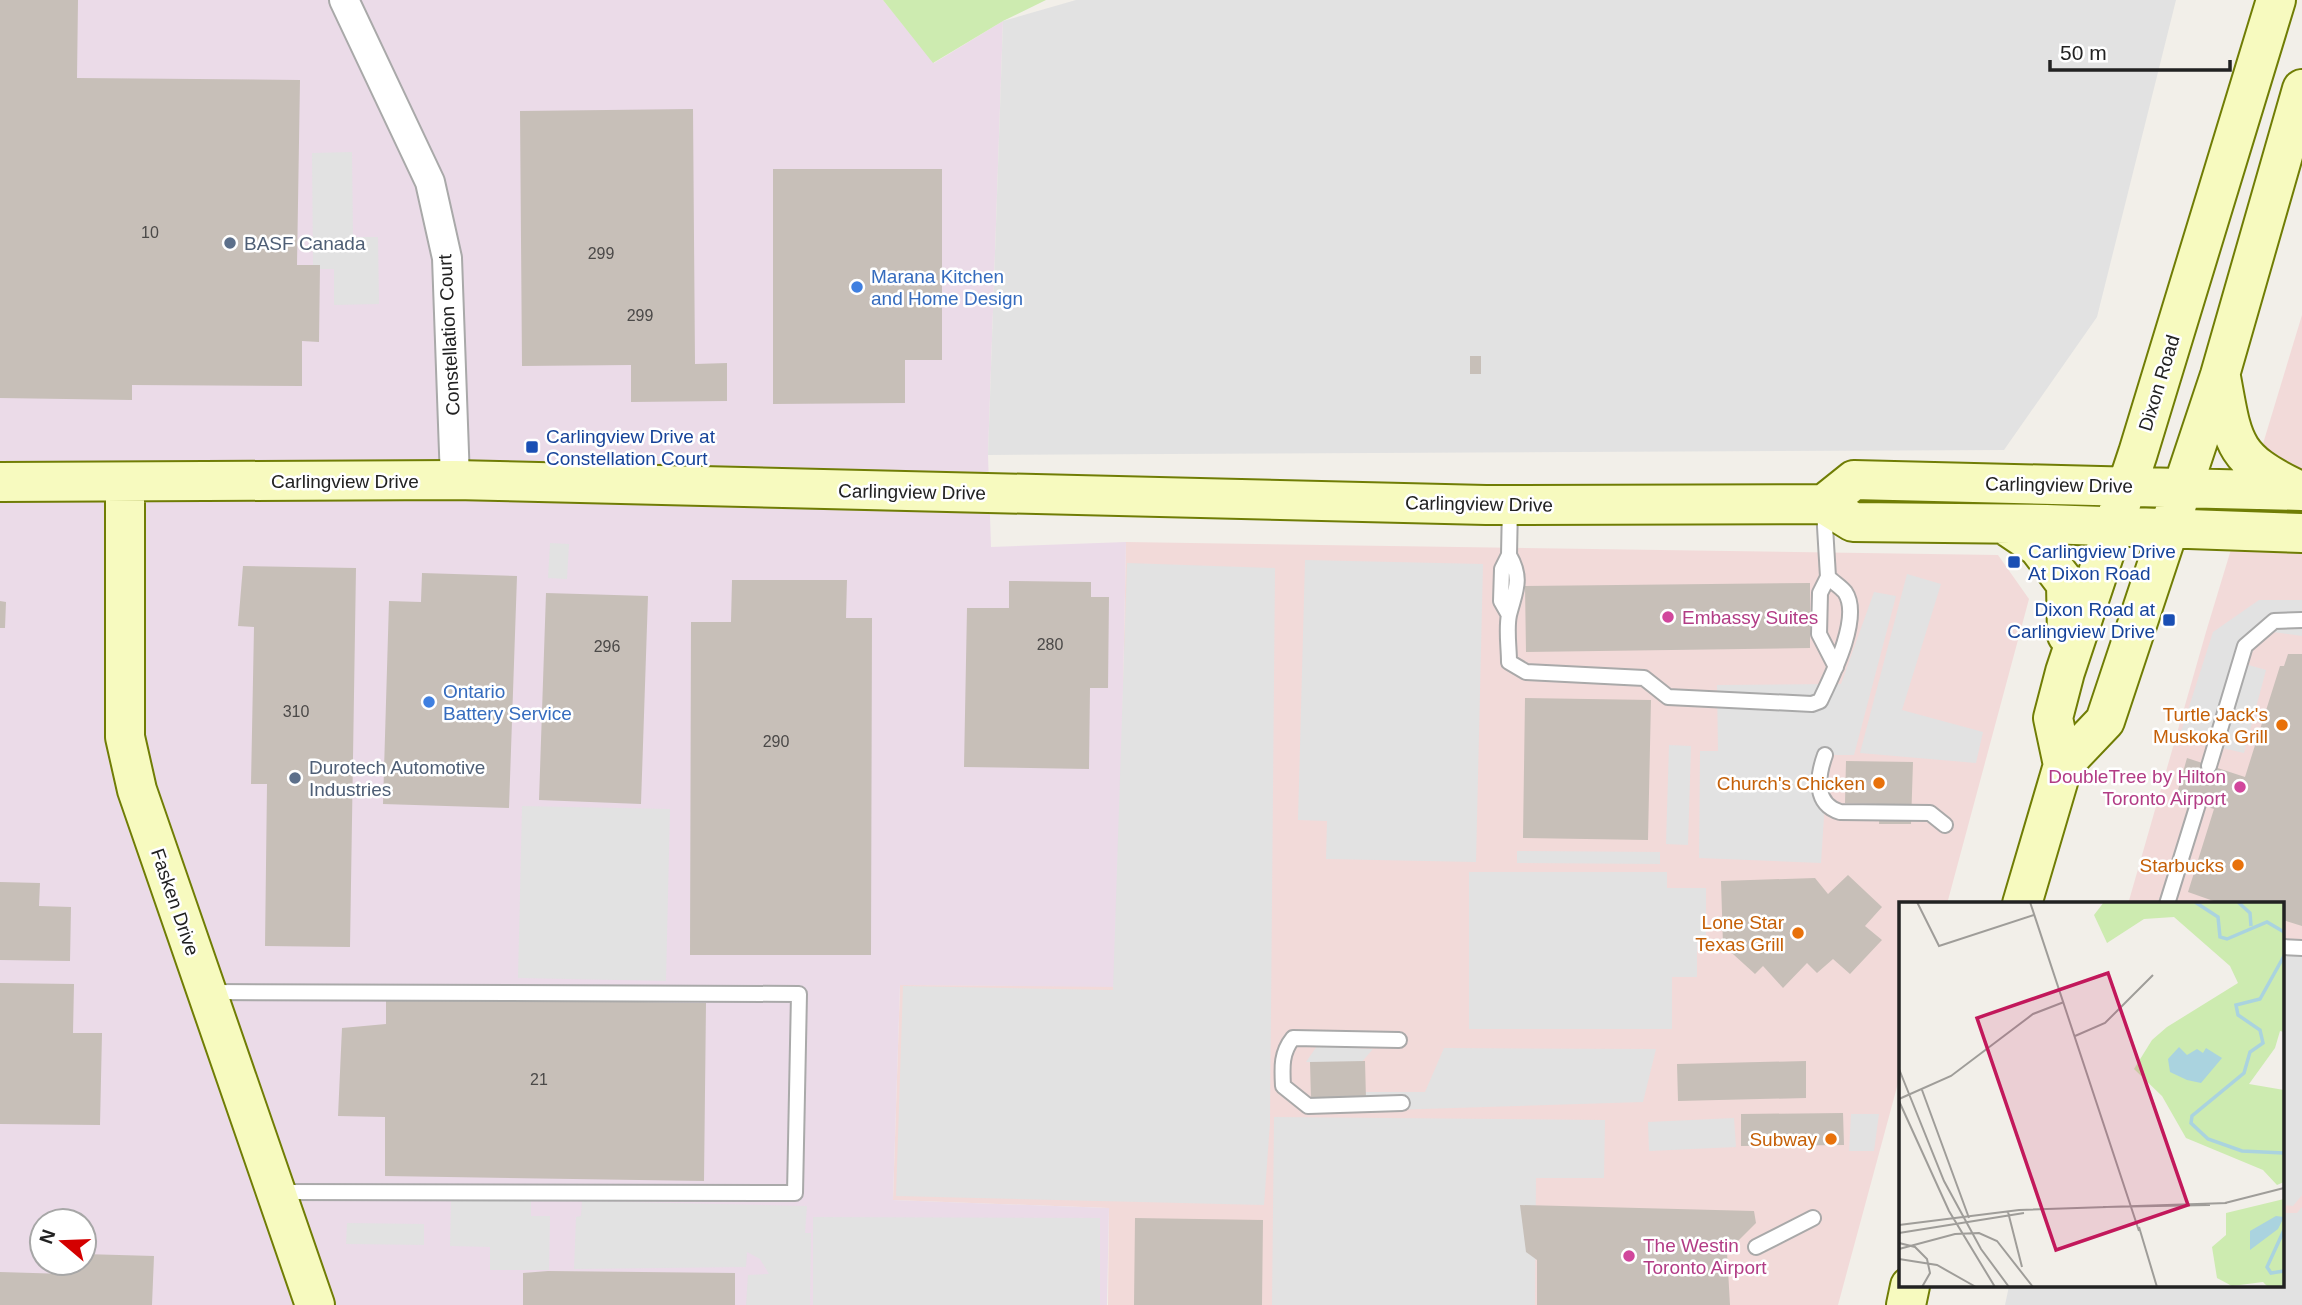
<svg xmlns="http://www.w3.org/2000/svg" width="2302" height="1305" font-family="Helvetica,sans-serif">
  <rect width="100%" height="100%" fill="#f2efe9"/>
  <path fill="#f2dad9" d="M2302,315V1305H2014L2283,1286V904H2128L2206,632Z
    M1126,542L1998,555L2029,599L1947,904H1901V1072L1838,1305H1108L1109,1208L893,1200L900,985L1117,986Z"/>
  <path fill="#ebdbe8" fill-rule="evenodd" d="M0,0H883L934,63L1003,21L988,455L991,547L1126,542L1117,987L900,985L893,1200L1109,1208L1107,1305H0ZM42,1221H84V1263H42Z"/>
  <path fill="#cdebb0" d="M883,0H1046L1003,21L933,63Z"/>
  <path fill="#e2e2e2" d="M1076,0H2176L2097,317L2004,450L988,455L1003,21Z
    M352,152L353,237H378L379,304L334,305V269H313L312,153Z
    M550,543L569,544L567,579L548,578Z
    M1305,560L1483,564L1476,862L1326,859L1327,821L1298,820Z
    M1127,563L1275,568L1270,1123L1264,1205L896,1196L903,986L1113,990Z
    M1907,574L1941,584L1902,710L1983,732L1976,763L1860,753Z
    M1874,592L1896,596L1854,755H1828L1821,863L1699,858L1700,751H1718L1717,685L1841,684Z
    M2259,600H2302V636L2265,631L2245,664L2266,670L2244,753L2179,738L2213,632Z
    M1669,745L1691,746L1688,845L1666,844Z
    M522,806L670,809L666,981L518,978Z
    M1517,851L1660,852V864L1517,863Z
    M1469,872H1667V888H1706V935L1697,936V977H1672V1029H1469Z
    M2302,942V1195L2293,1206L2283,1205V943Z
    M1317,1046L1373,1049L1360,1064L1306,1062Z
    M1444,1048L1656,1049L1643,1102L1357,1111V1092H1425Z
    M1851,1114H1879L1874,1151H1849Z
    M1274,1117L1605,1120L1604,1178H1536L1535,1305H1272Z
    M1734,1118L1736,1147L1649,1151L1648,1122Z
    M451,1200L531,1201V1216H550L549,1270H490V1247L450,1246Z
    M582,1201L807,1206L805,1233H811L810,1305H746L748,1275L769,1274L760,1259L747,1252L746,1267L574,1269L576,1217L581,1216Z
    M2302,1207V1305H2005L2009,1286H2283V1213H2297Z
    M813,1217L1100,1218V1305H813Z
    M347,1223L424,1224V1245L346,1244Z"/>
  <path fill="#c7bfb8" d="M0,0H78L77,78L300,80L297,265H320L319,342L302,341V386L132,385V400L0,398Z
    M693,109L695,364L727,363V401L631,402V365L522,366L520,111Z
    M773,169H942V360H905V403L773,404Z
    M1470,356H1481V374H1470Z
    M243,566L356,568L350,947L265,946L267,784H251L254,627L238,626Z
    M422,573L517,576L509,808L383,804L389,601L421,602Z
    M732,580H847L846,618H872L871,955H690L691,622H731Z
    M1009,581L1091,582V597H1109L1108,688H1090L1089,769L964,767L967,608H1009Z
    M1810,583V648L1526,652L1525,586Z
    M546,593L648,596L641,804L539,800Z
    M0,601L6,602L5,628H0Z
    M2288,654H2302V926L2283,920V904H2222L2188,892L2214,809L2176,797L2187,758L2245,777L2280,666H2284Z
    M1525,698L1651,700L1648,840L1523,838Z
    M1846,761L1913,762L1911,824H1879L1880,804L1845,803Z
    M1848,875L1882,907L1865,926L1882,940L1850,974L1833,959L1817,973L1807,963L1783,988L1763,966L1755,974L1723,945L1721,881L1815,878L1828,894Z
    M0,882L40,883L39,906L71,907L70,961L0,960Z
    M0,983L74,984L73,1033H102L100,1125L0,1124Z
    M386,998L706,1003L704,1181L385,1176V1117L338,1116L342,1028L386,1024Z
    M1365,1061L1366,1099L1311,1100L1310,1062Z
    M1806,1061V1098L1678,1101L1677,1064Z
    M1843,1113L1844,1145L1741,1146V1114Z
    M1520,1205L1754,1211L1756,1223L1727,1252L1730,1305H1537V1260L1526,1252Z
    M1135,1218L1263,1220L1262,1305H1134Z
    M84,1254L154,1256L152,1305H0V1272L66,1274V1263H84Z
    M548,1271L735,1273V1305H523V1273Z"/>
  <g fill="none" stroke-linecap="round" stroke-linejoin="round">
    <g stroke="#a9a9a9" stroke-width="18">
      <path id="lane" d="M1824,510L1828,577L1820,593L1819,634L1836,667
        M1509,555C1523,579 1515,591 1509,615C1506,629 1509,647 1509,662L1526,672L1644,678L1668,697L1812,704L1820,701C1832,676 1862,617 1845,592C1841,587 1833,582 1828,577
        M1509,615L1501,601L1502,569L1509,555L1510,505
        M1825,755C1817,777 1814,804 1840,812L1930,813L1945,825
        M2209,766L2245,646L2274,621L2302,620
        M2167,904L2198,804
        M2283,947L2302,948
        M211,992L799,994L795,1193L279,1192
        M1399,1040L1293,1038C1281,1053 1282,1067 1283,1086L1308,1106L1402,1103
        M1756,1247L1813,1218"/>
    </g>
    <g stroke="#a9a9a9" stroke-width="32">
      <path id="street" d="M344,0L430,182L447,258L455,480"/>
    </g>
    <g stroke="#707d05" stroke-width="42">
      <path id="secondary" d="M2221,377C2233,442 2232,458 2294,488
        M0,482L455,480L1486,505L1824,504L1853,522L2046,524L2302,533
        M125,483V737L137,790L315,1305
        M1824,504L1854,480L2302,491
        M2004,524L2038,547L2066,584L2067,635
        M2063,765L2105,721L2220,375L2302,89
        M2022,904L2063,765L2053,718L2065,672L2138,453L2276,0
        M1906,1305L1910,1286"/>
    </g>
    <use href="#lane" stroke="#fff" stroke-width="14"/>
    <use href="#street" stroke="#fff" stroke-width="28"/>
    <use href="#secondary" stroke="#f7fabf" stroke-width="38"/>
  </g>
  <g fill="#5c6f8a" stroke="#fff" stroke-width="2.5">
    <circle cx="230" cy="243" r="7"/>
    <circle cx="295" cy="778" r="7"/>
  </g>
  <g fill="#3f7fe0" stroke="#fff" stroke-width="2.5">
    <circle cx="857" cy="287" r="7"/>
    <circle cx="429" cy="702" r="7"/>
  </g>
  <g fill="#1a4fb4" stroke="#fff" stroke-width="2.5">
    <rect x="525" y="440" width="14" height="14" rx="3.5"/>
    <rect x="2007" y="555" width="14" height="14" rx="3.5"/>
    <rect x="2162" y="613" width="14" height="14" rx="3.5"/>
  </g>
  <g fill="#d1479c" stroke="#fff" stroke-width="2.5">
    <circle cx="1668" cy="617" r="7"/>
    <circle cx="2240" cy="787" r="7"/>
    <circle cx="1629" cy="1256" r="7"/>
  </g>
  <g fill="#e8710a" stroke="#fff" stroke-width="2.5">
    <circle cx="2282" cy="725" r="7"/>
    <circle cx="1879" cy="783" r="7"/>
    <circle cx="2238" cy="865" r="7"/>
    <circle cx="1798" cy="933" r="7"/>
    <circle cx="1831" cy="1139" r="7"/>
  </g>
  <g text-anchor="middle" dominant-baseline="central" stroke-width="5" stroke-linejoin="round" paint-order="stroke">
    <g font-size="16" fill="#4b4948">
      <text x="150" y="232">10</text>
      <text x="601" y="253">299</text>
      <text x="640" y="315">299</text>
      <text x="1050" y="644">280</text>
      <text x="607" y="646">296</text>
      <text x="296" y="711">310</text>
      <text x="776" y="741">290</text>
      <text x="539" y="1079">21</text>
    </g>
    <g font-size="19" fill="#4e5e75" stroke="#fff" text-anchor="start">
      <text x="244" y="243">BASF Canada</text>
      <text x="309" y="767">Durotech Automotive<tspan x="309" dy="22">Industries</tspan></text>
    </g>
    <g font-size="19" fill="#366cbe" stroke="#fff" text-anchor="start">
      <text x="871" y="276">Marana Kitchen<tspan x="871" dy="22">and Home Design</tspan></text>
      <text x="443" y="691">Ontario<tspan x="443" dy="22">Battery Service</tspan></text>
    </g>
    <g font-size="19" fill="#222" stroke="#fff">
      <text transform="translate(449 335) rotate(-93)">Constellation Court</text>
      <text transform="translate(2159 383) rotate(-73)">Dixon Road</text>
      <text x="345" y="481">Carlingview Drive</text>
      <text transform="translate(2059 485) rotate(1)">Carlingview Drive</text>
      <text transform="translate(912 492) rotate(1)">Carlingview Drive</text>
      <text transform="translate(1479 504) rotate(1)">Carlingview Drive</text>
      <text transform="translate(175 902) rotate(71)">Fasken Drive</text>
    </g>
    <g font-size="19" fill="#164399" stroke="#fff" text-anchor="start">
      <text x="546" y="436">Carlingview Drive at<tspan x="546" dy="22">Constellation Court</tspan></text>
      <text x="2028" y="551">Carlingview Drive<tspan x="2028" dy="22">At Dixon Road</tspan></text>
      <text x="2155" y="609" text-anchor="end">Dixon Road at<tspan x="2155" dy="22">Carlingview Drive</tspan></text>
    </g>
    <g font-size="19" fill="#b23c85" stroke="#fff" text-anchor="start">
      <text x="1682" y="617">Embassy Suites</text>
      <text x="2226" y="776" text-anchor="end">DoubleTree by Hilton<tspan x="2226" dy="22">Toronto Airport</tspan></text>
      <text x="1643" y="1245">The Westin<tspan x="1643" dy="22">Toronto Airport</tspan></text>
    </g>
    <g font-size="19" fill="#c56008" stroke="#fff" text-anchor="end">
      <text x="2268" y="714">Turtle Jack's<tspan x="2268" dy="22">Muskoka Grill</tspan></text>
      <text x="1865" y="783">Church's Chicken</text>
      <text x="2224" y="865">Starbucks</text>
      <text x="1784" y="922">Lone Star<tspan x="1784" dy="22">Texas Grill</tspan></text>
      <text x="1817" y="1139">Subway</text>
    </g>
  </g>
  <g transform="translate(1899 902)">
    <rect width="385" height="385" fill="#f2efe9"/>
    <path d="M205,0H385V130L381,129L376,146L350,182L385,188V280L378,283L364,268L287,236L263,194L235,167L253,138L268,125L339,81L331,64L275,15L245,17L208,41L195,13ZM385,297V385H369L364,380L333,384L318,376L313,345L327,333V311Z" fill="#cdebb0"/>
    <path d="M280,145L288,153L298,147L304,151L307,146L323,156L302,181L288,178L271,170L269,157ZM377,314L385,315L379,327L351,348V329Z" fill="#aad3df"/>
    <path fill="none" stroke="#aad3df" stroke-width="3.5" d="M296,0L319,15L321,35L328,37L368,20L385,30M339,0L351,11L352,24M385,54L361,97L337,103L339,113L361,128L364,141L351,150L345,171L293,214L292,221L309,237L343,249L385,251M385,328L368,365L372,371L385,369"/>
    <path fill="none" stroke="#9f9d99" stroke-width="2" d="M18,0L40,44L135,13M131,0L240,329M176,134L206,121L254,73M0,167L45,279L82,347L110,385M23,188L70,316M0,197L52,174L134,112L165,100M0,199L50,309L96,385M326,301L385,286M204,305L311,303M109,310L123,365M0,323L120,308L328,301M240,325L258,385M0,331L125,311M0,341L16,345L28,357L31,371L23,385M0,347L56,332L80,331L98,339L134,385M0,357L38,363L77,385"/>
    <path fill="#c2185b" fill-opacity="0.15" stroke="#c2185b" stroke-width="3.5" d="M209,71L289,303L157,348L78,116Z"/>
    <rect width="385" height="385" fill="none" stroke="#222" stroke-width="3.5"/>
  </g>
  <g transform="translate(63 1242) rotate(289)"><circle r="33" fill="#ffffff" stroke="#a7a7a7" stroke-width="2"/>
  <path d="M0-5L12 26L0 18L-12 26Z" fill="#d40000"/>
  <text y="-10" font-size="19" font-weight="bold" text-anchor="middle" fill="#222222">N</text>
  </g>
  <path d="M2050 60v10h180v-10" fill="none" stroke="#222222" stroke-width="3.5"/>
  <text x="2060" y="60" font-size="21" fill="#222222" stroke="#ffffff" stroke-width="5" paint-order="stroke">50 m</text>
</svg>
